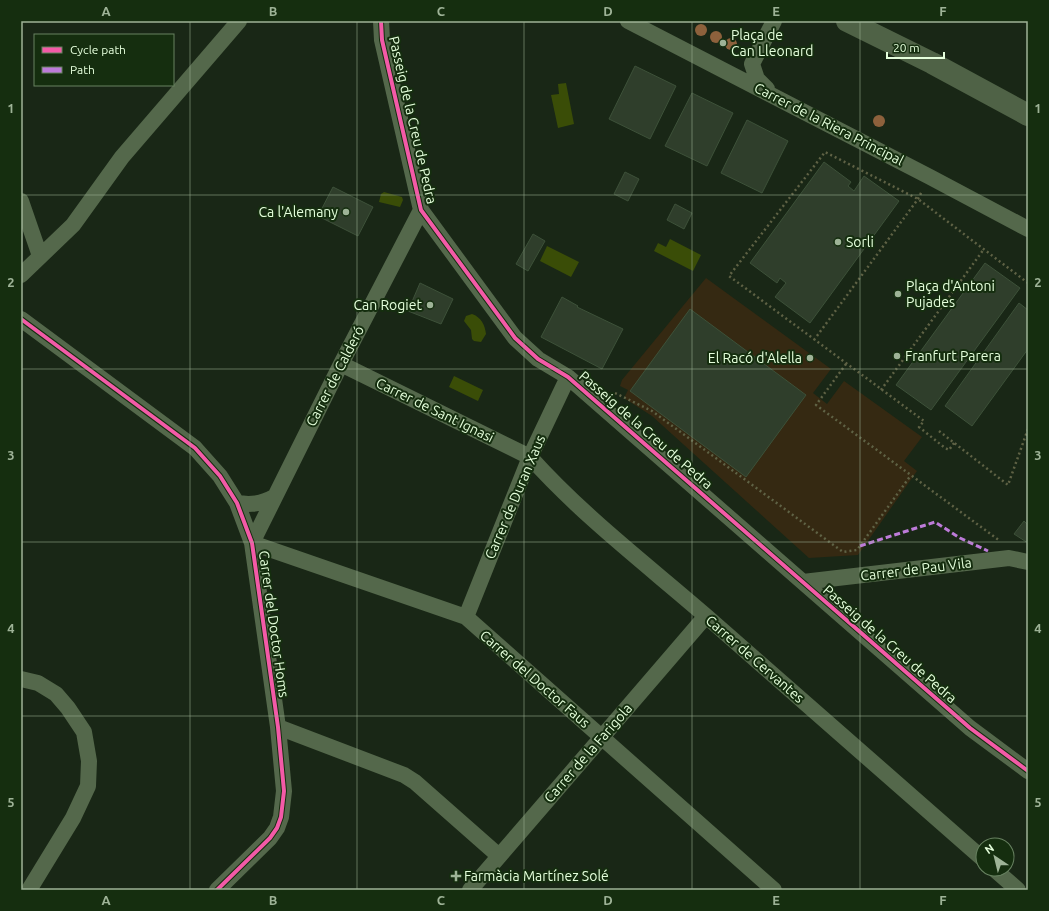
<svg xmlns="http://www.w3.org/2000/svg" width="1049" height="911" font-family="Ubuntu,sans-serif">
  <rect width="100%" height="100%" fill="#192716"/>
  <path fill="#352912" d="M706,278L831,369L813,393L827,404L844,381L922,437L904,461L917,471L858,555L809,558L652,416L624,398L628,390L620,386L622,380Z"/>
  <path fill="#3a4d07" d="M566,83L574,124L558,128L551,95L559,94L558,84Z
    M384,192L402,197L403,200L400,207L379,202L381,194Z
    M670,239L701,255L693,271L654,251L658,243L666,247Z
    M547,246L579,262L571,277L540,261Z
    M472,314C481,317 485,325 486,334L481,342L474,341L472,339L471,330L464,321L466,316Z
    M454,376L483,390L478,401L449,387Z"/>
  <path fill="#2f3e2b" stroke="#3d5139" d="M635,66L676,86L650,139L609,119Z
    M692,93L733,113L707,166L665,146Z
    M747,120L788,141L762,193L721,173Z
    M824,162L851,182L848,186L854,191L864,176L899,201L810,323L775,297L786,283L780,278L777,283L750,263Z
    M625,172L639,179L628,201L614,194Z
    M333,187L373,207L358,236L318,216Z
    M675,204L692,213L684,229L667,220Z
    M533,234L545,241L528,271L516,264Z
    M985,263L1020,288L931,410L896,385Z
    M420,283L453,299L441,324L408,311Z
    M562,297L578,306L577,307L623,329L602,369L541,337Z
    M1019,303L1028,310V349L972,426L945,406Z
    M690,309L806,395L746,477L630,391Z
    M1024,521L1028,525V543L1014,534Z"/>
  <g fill="none" stroke-linecap="round" stroke-linejoin="round">
    <path stroke="#5f6245" stroke-width="2.5" stroke-dasharray="2 3" stroke-linecap="butt" d="M814,340L918,199L922,191
      M846,364L816,405L1000,541
      M881,390L984,249
      M615,393L652,411L843,552L857,550L911,475
      M939,431L1008,485L1028,429
      M954,443L949,450L945,448L919,427L924,421L729,276L825,152L918,199L1028,283"/>
    <path stroke="#54684b" stroke-width="16" d="M381,21L382,40L421,210L515,338L538,359L568,377L970,728L1028,771
      M628,21L930,177L1028,229
      M767,89L757,79L752,64L774,21
      M21,201L40,256
      M21,275L73,225L122,157L239,21
      M21,319L195,448L220,476L237,503L252,543L278,727L284,791L281,817L277,828L270,838L217,890
      M341,364L530,457C583,516 646,564 706,616C799,697 891,778 983,859
      M237,503C251,505 261,504 274,497
      M252,543L466,617L774,890
      M252,543L341,364L421,210
      M803,582L1009,558L1028,562
      M466,617L530,457L568,377
      M21,679L38,683L56,694L68,708L84,732L89,761L88,786L73,818L29,890
      M278,727L404,775L415,782L499,856
      M994,869L1018,890
      M470,890L602,737L706,616"/>
    <path stroke="#4f6246" stroke-width="22" d="M847,21L932,63L1028,115"/>
    <path stroke="#bd7bd9" stroke-width="3" stroke-dasharray="6 3" stroke-linecap="butt" d="M860,546L935,522L960,538L988,551"/>
    <g stroke="#152e0f" stroke-width="6">
      <path id="cycleway" d="M381,21L382,40L421,210L515,338L538,359L568,377L970,728L1028,771
        M21,319L195,448L220,476L237,503L252,543L278,727L284,791L281,817L277,828L270,838L217,890"/>
    </g>
    <use href="#cycleway" stroke="#f35aa7" stroke-width="4"/>
  </g>
  <g fill="#8d613c">
    <circle cx="701" cy="30" r="6"/>
    <circle cx="716" cy="37" r="6"/>
    <circle cx="731" cy="44" r="6"/>
    <circle cx="879" cy="121" r="6"/>
  </g>
  <path fill="none" stroke="#9eb397" stroke-width="1" stroke-opacity="0.55" d="M190,21V890M357,21V890M524,21V890M692,21V890M860,21V890M21,195H1028M21,369H1028M21,542H1028M21,716H1028"/>
  <g fill="#9eb397" stroke="#152e0f" stroke-width="1.5">
    <circle cx="723" cy="43" r="4"/>
    <circle cx="346" cy="212" r="4"/>
    <circle cx="838" cy="242" r="4"/>
    <circle cx="898" cy="294" r="4"/>
    <circle cx="430" cy="305" r="4"/>
    <circle cx="897" cy="356" r="4"/>
    <circle cx="810" cy="358" r="4"/>
    <path d="M454 870h4v4h4v4h-4v4h-4v-4h-4v-4h4z"/>
  </g>
  <g text-anchor="middle" dominant-baseline="central" stroke-width="4" stroke-linejoin="round" paint-order="stroke">
    <g font-size="14" fill="#e5ffdc" stroke="#152e0f" text-anchor="start">
      <text x="731" y="35">Plaça de<tspan x="731" dy="16">Can Lleonard</tspan></text>
      <text x="338" y="212" text-anchor="end">Ca l'Alemany</text>
      <text x="846" y="242">Sorli</text>
      <text x="906" y="286">Plaça d'Antoni<tspan x="906" dy="16">Pujades</tspan></text>
      <text x="422" y="305" text-anchor="end">Can Rogiet</text>
      <text x="905" y="356">Franfurt Parera</text>
      <text x="802" y="358" text-anchor="end">El Racó d'Alella</text>
      <text x="464" y="876">Farmàcia Martínez Solé</text>
    </g>
    <g font-size="14" fill="#e5ffdc" stroke="#152e0f">
      <text transform="translate(413 120) rotate(77)">Passeig de la Creu de Pedra</text>
      <text transform="translate(829 124) rotate(27)">Carrer de la Riera Principal</text>
      <text transform="translate(335 376) rotate(-63)">Carrer de Calderó</text>
      <text transform="translate(435 410) rotate(26)">Carrer de Sant Ignasi</text>
      <text transform="translate(646 430) rotate(41)">Passeig de la Creu de Pedra</text>
      <text transform="translate(515 497) rotate(-67)">Carrer de Duran Xaus</text>
      <text transform="translate(916 569) rotate(-7)">Carrer de Pau Vila</text>
      <text transform="translate(274 624) rotate(82)">Carrer del Doctor Homs</text>
      <text transform="translate(890 644) rotate(41)">Passeig de la Creu de Pedra</text>
      <text transform="translate(755 659) rotate(41)">Carrer de Cervantes</text>
      <text transform="translate(535 679) rotate(41)">Carrer del Doctor Faus</text>
      <text transform="translate(588 753) rotate(-49)">Carrer de la Farigola</text>
    </g>
  </g>
  <rect width="1049" height="911" fill="none" stroke="#152e0f" stroke-width="44"/>
  <rect x="34" y="34" width="140" height="52" fill="#152e0f" stroke="#688261"/>
  <rect x="42" y="47" width="20" height="6" fill="#f35aa7" stroke="#688261"/>
  <text x="70" y="54" font-size="12" fill="#e5ffdc">Cycle path</text>
  <rect x="42" y="67" width="20" height="6" fill="#bd7bd9" stroke="#688261"/>
  <text x="70" y="74" font-size="12" fill="#e5ffdc">Path</text>
  <g transform="translate(995 857) rotate(325)"><circle r="19" fill="#152e0f" stroke="#688261"/>
  <path d="M0-3L7 15L0 10L-7 15Z" fill="#9eb397"/>
  <text y="-6" font-size="11" font-weight="bold" text-anchor="middle" fill="#e5ffdc">N</text>
  </g>
  <path d="M887 52v6h57v-6" fill="none" stroke="#e5ffdc" stroke-width="2"/>
  <text x="893" y="52" font-size="12" fill="#e5ffdc" stroke="#152e0f" stroke-width="3" paint-order="stroke">20 m</text>
  <rect x="22" y="22" width="1005" height="867" fill="none" stroke="#9eb397" stroke-width="1.5"/>
  <g font-size="13" text-anchor="middle" font-weight="bold" fill="#9eb397">
    <text x="106" y="16">A</text>
    <text x="273" y="16">B</text>
    <text x="441" y="16">C</text>
    <text x="608" y="16">D</text>
    <text x="776" y="16">E</text>
    <text x="943" y="16">F</text>
    <text x="11" y="113">1</text>
    <text x="1038" y="113">1</text>
    <text x="11" y="287">2</text>
    <text x="1038" y="287">2</text>
    <text x="11" y="460">3</text>
    <text x="1038" y="460">3</text>
    <text x="11" y="633">4</text>
    <text x="1038" y="633">4</text>
    <text x="11" y="807">5</text>
    <text x="1038" y="807">5</text>
    <text x="106" y="905">A</text>
    <text x="273" y="905">B</text>
    <text x="441" y="905">C</text>
    <text x="608" y="905">D</text>
    <text x="776" y="905">E</text>
    <text x="943" y="905">F</text>
  </g>
</svg>
